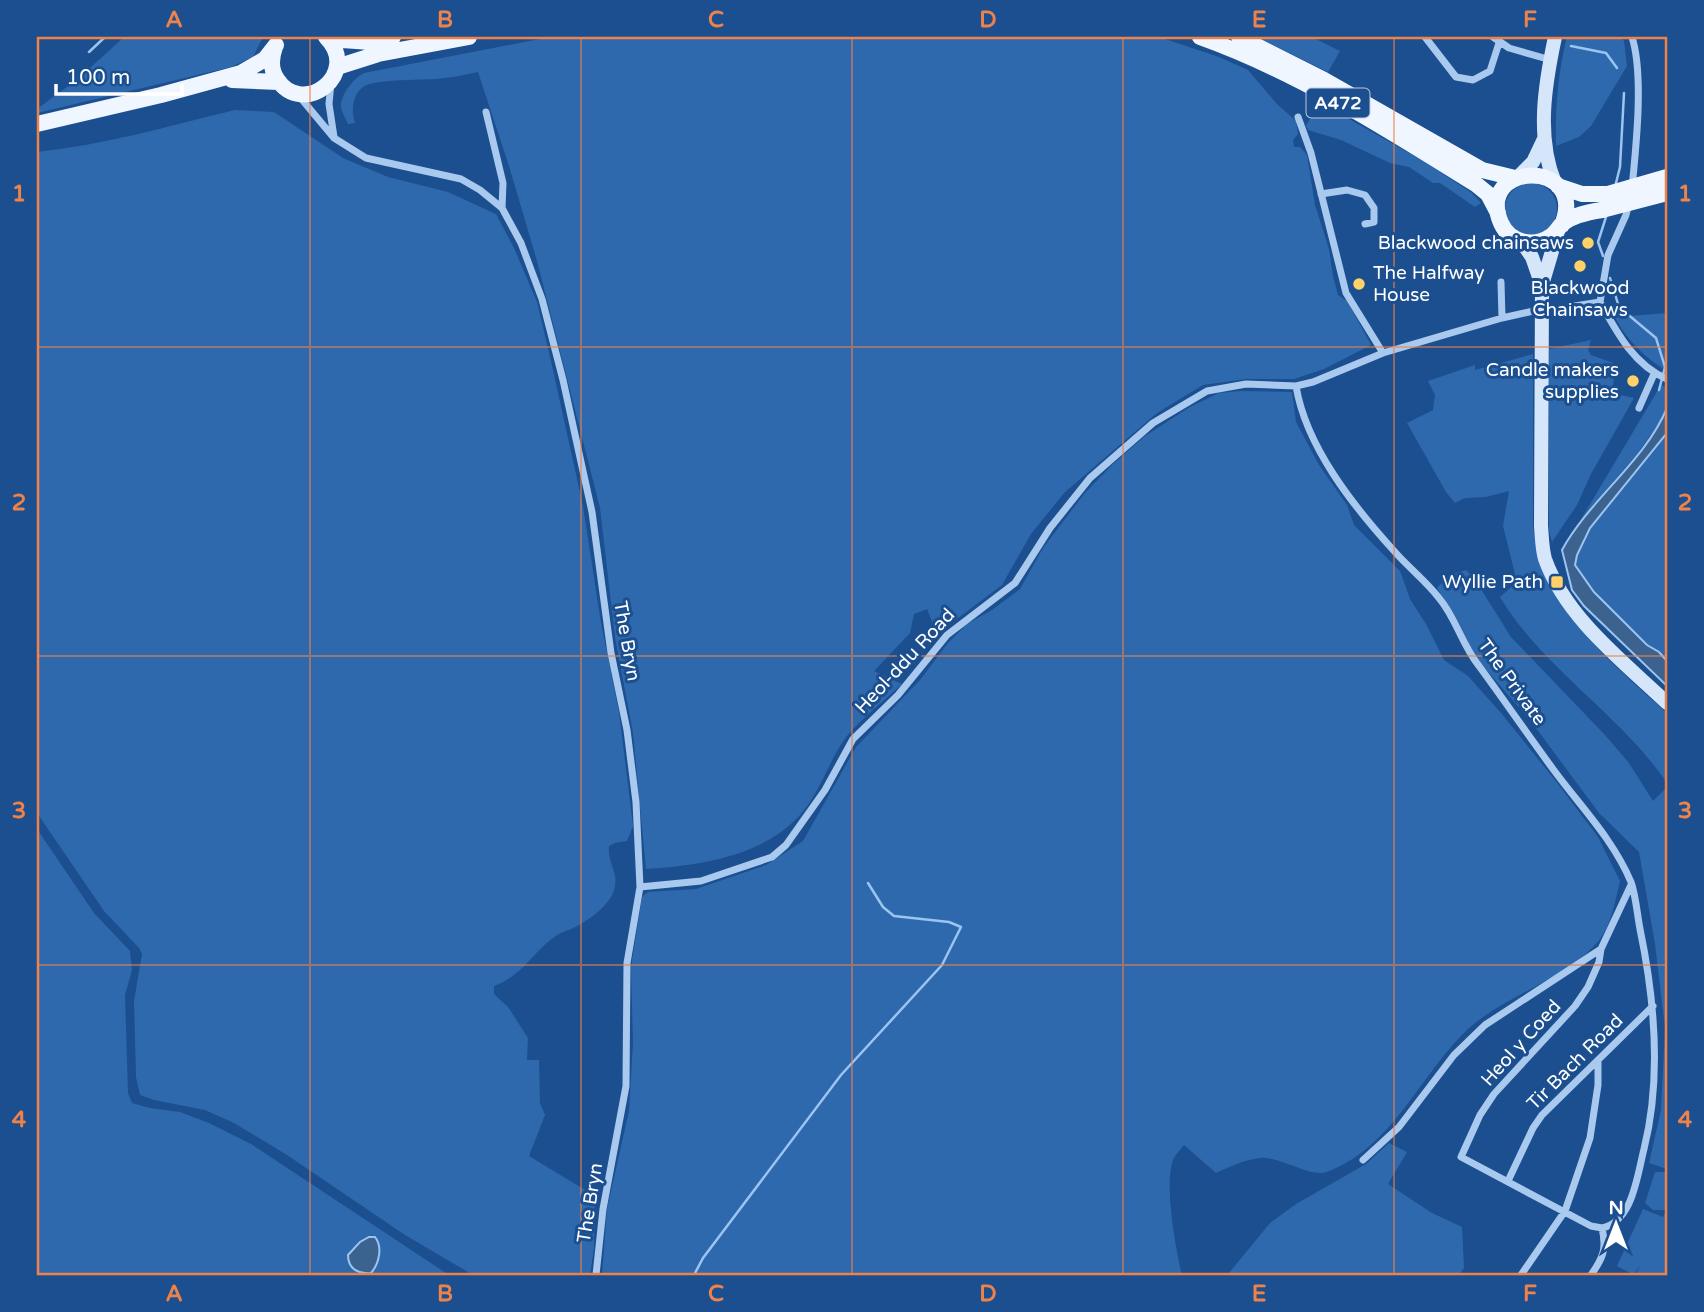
<svg xmlns="http://www.w3.org/2000/svg" width="1704" height="1312" font-family="'Varela Round',sans-serif">
  <rect width="100%" height="100%" fill="#1b4f8f"/>
  <path fill="#2e69ad" d="M124,37H263L253,57L231,67L37,113V109L79,78Z
    M550,37H1159L1219,57L1248,70L1277,104L1296,121L1298,134L1293,140L1294,147H1300L1307,155L1315,205L1329,249L1333,276L1338,295L1347,301L1354,313L1371,345L1324,369L1294,379H1246L1203,385L1157,413L1064,493L1031,534L1002,585L937,634L927,609L914,614L910,633L874,671L902,684C884,701 863,717 847,736C831,757 824,781 810,802C775,855 704,865 646,869L633,733L615,637L600,508L537,261L509,166L478,72C467,74 456,77 445,78C427,81 375,78 363,87C352,95 351,112 355,123L348,124C346,119 342,113 341,107C340,95 354,78 364,73Z
    M1257,37H1312L1340,51L1328,72Z
    M1567,37H1620L1624,41L1627,66L1591,126L1579,137L1556,146C1555,109 1558,72 1567,37Z
    M1319,102L1425,162L1472,193L1481,203L1475,207L1440,183H1433L1409,167L1390,163L1341,140L1308,130L1306,126Z
    M235,110L274,112L343,158L388,177L448,192L496,214L514,248L537,302L551,361L583,506L601,623L619,712L633,826L627,841L615,843L609,846C607,866 621,872 613,893C607,907 590,919 577,926C571,930 563,931 557,935C532,952 525,974 494,986V994L508,1007L528,1038L527,1060H539L540,1103L545,1115L529,1156L595,1196L594,1248L590,1275H473L405,1235L287,1155L234,1123L205,1110L154,1100L140,1095L136,1077L134,1001L142,954L139,948L104,911L37,813V152C104,145 169,126 235,110Z
    M1505 209a26 26 0 1 1 52 0a26 26 0 1 1-52 0Z
    M1610,304H1618L1629,316L1667,313V371C1643,357 1618,332 1610,304Z
    M1591,340L1588,350L1591,355L1616,364L1612,393L1634,398L1591,474L1577,505L1552,542L1549,531V349Z
    M1533,354V525C1544,610 1608,659 1667,713V783C1620,714 1544,670 1500,597L1517,582L1503,526L1509,491L1486,497L1465,498L1455,503L1446,492L1407,423L1433,410L1435,395L1428,381L1475,365V370Z
    M1661,385L1667,388V408L1664,416L1637,454L1580,521Z
    M1241,391L1292,392L1296,422L1319,465L1347,505L1354,525L1400,571L1410,599L1426,624L1444,660L1468,676L1501,713L1555,780L1598,837L1620,881C1615,902 1611,929 1595,945C1561,981 1504,996 1467,1030C1419,1076 1393,1147 1327,1172C1311,1178 1279,1156 1261,1158C1246,1159 1229,1167 1216,1173L1184,1145C1181,1149 1176,1154 1174,1158C1163,1180 1176,1251 1182,1275H602L607,1209L629,1111L633,1043L631,967L642,897L648,892L696,889L766,865L803,841L856,747L920,680L948,643L967,624L992,610L1020,589L1043,548L1084,494L1113,464L1145,436L1190,407L1219,393Z
    M1667,433V661C1660,654 1653,650 1646,644C1618,621 1596,593 1575,566L1577,555L1590,528Z
    M1466,570L1474,578L1511,637L1605,735L1629,763L1653,801L1667,787V1169L1649,1163L1661,1110L1665,1028L1655,944L1639,852L1599,813L1530,720L1476,658L1458,621L1437,588L1449,575Z
    M37,829L94,913L130,951L132,970L125,995L128,1093L132,1103L150,1108L180,1112L209,1123L251,1144L449,1275H37Z
    M1389,1143L1407,1152L1388,1184L1432,1213L1462,1227L1464,1268L1459,1275H1220L1229,1273L1270,1223L1296,1204L1366,1164Z
    M1655,1172H1667V1275H1636L1640,1265L1634,1275L1617,1266L1643,1209L1663,1217L1666,1210H1653L1645,1203Z"/>
  <path fill="#3c6290" stroke="#9cc4f0" stroke-width="2" d="M1667,408V433L1590,528L1577,555L1575,565L1594,592L1647,645L1659,652L1667,661V686L1584,606L1572,590L1562,550C1590,499 1645,461 1667,408Z
    M369,1237H375C383,1247 379,1264 371,1273C358,1274 348,1269 348,1255L360,1242Z"/>
  <g fill="none" stroke-linecap="round" stroke-linejoin="round">
    <path stroke="#9cc4f0" stroke-width="2.5" d="M1571,46L1606,53L1617,68
      M89,52L105,37
      M1615,187L1620,167L1624,93
      M1603,256L1598,242L1606,217
      M1610,278L1619,307L1656,338L1665,367L1659,390
      M694,1275L703,1258L841,1075L942,965L961,927L949,922L894,916L883,907L868,883"/>
    <path stroke="#a9c9ee" stroke-width="7" d="M1425,37L1456,77L1473,80L1490,71L1499,43
      M1493,37L1509,48L1551,60
      M331,83L329,104L334,137
      M299,96L334,138L366,158L461,179L480,190L502,208L521,243L542,299L563,380L592,512L611,653L627,730L636,802L640,887L627,963L626,1086L603,1209L596,1275
      M486,112L503,183L502,208
      M1298,117L1311,153L1346,293L1383,353
      M1632,188C1636,147 1644,75 1632,37
      M1321,194L1347,190L1365,195L1374,208V222L1365,224
      M1629,203L1626,215L1608,255L1600,302C1617,333 1634,365 1667,379
      M1501,282L1502,318
      M1556,309L1600,302
      M1296,386C1306,447 1354,507 1395,552C1409,568 1426,581 1439,598C1456,618 1462,645 1479,666C1504,700 1528,735 1553,769C1580,806 1613,839 1631,882C1636,896 1637,914 1640,929C1655,1001 1662,1077 1644,1149C1637,1176 1633,1221 1602,1228C1607,1249 1603,1258 1591,1275
      M1639,408L1654,374
      M640,887L701,881L772,857L786,845L825,790L853,739L898,695L947,635L1015,583L1050,528L1090,478L1153,423L1207,391L1246,384L1296,386L1313,382L1383,353L1502,318L1542,309
      M1363,1160L1399,1127L1454,1055L1485,1025L1601,949
      M1508,1181L1533,1128L1542,1115L1653,1006
      M1602,1228L1591,1226L1461,1157L1480,1115L1494,1094L1575,1006L1588,987L1599,962L1601,949L1631,885
      M1521,1275L1565,1211L1590,1138L1598,1085V1062"/>
    <path stroke="#d6e6fa" stroke-width="14" d="M1520,175L1533,162L1544,139
      M1555,183C1536,137 1545,84 1555,37
      M1558,231L1542,285L1541,526C1542,537 1542,549 1545,559C1566,618 1624,662 1667,703
      M1521,241L1532,257L1541,283"/>
    <path stroke="#f0f6ff" stroke-width="16" d="M1200,37C1298,72 1389,130 1477,185L1488,194L1498,213
      M1239,37L1324,80L1482,170L1515,178
      M329,39L370,42L393,37
      M275,47C271,58 270,69 277,79C303,119 362,73 326,37
      M337,67L378,54L469,37
      M232,80L279,82
      M37,124L161,95L241,73L265,59L276,45
      M1558,186L1582,194H1608
      M1562,225C1589,158 1474,161 1501,223C1510,243 1534,248 1551,236C1556,233 1558,228 1562,224C1572,215 1589,212 1602,210"/>
    <path stroke="#f0f6ff" stroke-width="16" d="M1608,194L1667,177
      M1602,210L1667,193"/>
  </g>
  <path fill="none" stroke="#ee8249" stroke-width="2" stroke-opacity="0.55" d="M310,37V1275M581,37V1275M852,37V1275M1123,37V1275M1394,37V1275M37,347H1667M37,656H1667M37,965H1667"/>
  <g fill="#ffd166" stroke="#1b4f8f" stroke-width="2.5">
    <circle cx="1588" cy="243" r="7"/>
    <circle cx="1580" cy="266" r="7"/>
    <circle cx="1359" cy="284" r="7"/>
    <circle cx="1633" cy="381" r="7"/>
    <rect x="1550" y="575" width="14" height="14" rx="3.5"/>
  </g>
  <g text-anchor="middle" dominant-baseline="central" stroke-width="6" stroke-linejoin="round" paint-order="stroke">
    <rect fill="#1b4f8f" stroke="#bbcadd" stroke-width="2" x="1306.5" y="88.5" width="63" height="29" rx="5"/>
    <g font-size="18" font-weight="bold" fill="#fff">
      <text x="1338" y="103">A472</text>
    </g>
    <g font-size="19" fill="#fff" stroke="#1b4f8f" text-anchor="end">
      <text x="1574" y="243">Blackwood chainsaws</text>
      <text x="1373" y="273" text-anchor="start">The Halfway<tspan x="1373" dy="22">House</tspan></text>
      <text x="1580" y="288" text-anchor="middle">Blackwood<tspan x="1580" dy="22">Chainsaws</tspan></text>
      <text x="1619" y="370">Candle makers<tspan x="1619" dy="22">supplies</tspan></text>
      <text x="1543" y="582">Wyllie Path</text>
    </g>
    <g font-size="19" fill="#fff" stroke="#1b4f8f">
      <text transform="translate(627 641) rotate(80)">The Bryn</text>
      <text transform="translate(905 661) rotate(-47)">Heol-ddu Road</text>
      <text transform="translate(1512 682) rotate(54)">The Private</text>
      <text transform="translate(1521 1043) rotate(-48)">Heol y Coed</text>
      <text transform="translate(1575 1062) rotate(-45)">Tir Bach Road</text>
      <text transform="translate(590 1203) rotate(-81)">The Bryn</text>
    </g>
  </g>
  <rect width="1704" height="1312" fill="none" stroke="#1b4f8f" stroke-width="77"/>
  <g transform="translate(1616 1224)" stroke="#1b4f8f" stroke-width="5" paint-order="stroke">
  <path d="M0-5L12 26L0 18L-12 26Z" fill="#ffffff"/>
  <text y="-10" font-size="19" font-weight="bold" text-anchor="middle" fill="#ffffff">N</text>
  </g>
  <path d="M56 84v10h126v-10" fill="none" stroke="#ffffff" stroke-width="3.5"/>
  <text x="66" y="84" font-size="21" fill="#ffffff" stroke="#1b4f8f" stroke-width="5" paint-order="stroke">100 m</text>
  <rect x="38" y="38" width="1628" height="1236" fill="none" stroke="#ee8249" stroke-width="2.5"/>
  <g font-size="23" text-anchor="middle" font-weight="bold" fill="#ee8249">
    <text x="174" y="27">A</text>
    <text x="445" y="27">B</text>
    <text x="716" y="27">C</text>
    <text x="988" y="27">D</text>
    <text x="1259" y="27">E</text>
    <text x="1530" y="27">F</text>
    <text x="19" y="201">1</text>
    <text x="1685" y="201">1</text>
    <text x="19" y="510">2</text>
    <text x="1685" y="510">2</text>
    <text x="19" y="818">3</text>
    <text x="1685" y="818">3</text>
    <text x="19" y="1127">4</text>
    <text x="1685" y="1127">4</text>
    <text x="174" y="1301">A</text>
    <text x="445" y="1301">B</text>
    <text x="716" y="1301">C</text>
    <text x="988" y="1301">D</text>
    <text x="1259" y="1301">E</text>
    <text x="1530" y="1301">F</text>
  </g>
</svg>
